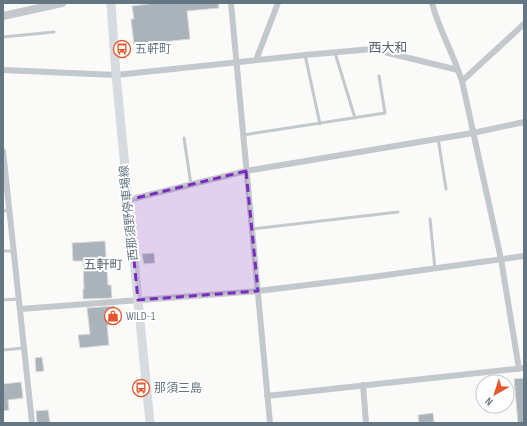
<svg xmlns="http://www.w3.org/2000/svg" width="527" height="426" font-family="'Sofia Sans Condensed','Noto Sans JP',sans-serif">
  <rect width="100%" height="100%" fill="#fafaf8"/>
  <path fill="#aab3b9" stroke="#dcdcda" d="M156,3H218L219,8L187,11L190,39L134,45L131,19H134L132,6Z
    M105,241L108,285H111L112,298L83,299V289H84L83,261H73L72,243Z
    M154,253L155,263L144,264L142,254Z
    M114,306L117,324L107,325L109,345L80,348L78,335L90,334L87,308Z
    M42,357L44,371L36,372L35,358Z
    M524,378V423H518L514,379Z
    M21,382L23,398L8,400L9,410L3,411V384Z
    M48,410L50,423H37L36,411Z
    M433,413L434,422L419,423L418,415Z"/>
  <g fill="none" stroke-linecap="round" stroke-linejoin="round">
    <path stroke="#c3c8cc" stroke-width="3" d="M3,37L54,32
      M335,53L355,118
      M305,55L320,124
      M243,135L385,113L379,76
      M184,138L191,185
      M438,138L446,189
      M3,211L10,210
      M430,219L435,269
      M252,229L398,212
      M3,251H14
      M3,300L19,299
      M3,350L24,348"/>
    <path stroke="#c3c8cc" stroke-width="6" d="M231,3L270,423
      M432,3C438,27 450,47 458,70
      M256,60L278,3
      M3,70L116,75L305,55L372,49L458,70L462,81L501,259L519,369
      M462,81L524,24
      M3,151L32,423
      M128,200L246,171L473,133L524,122
      M20,309L258,291L372,277L524,256
      M363,385L366,423
      M267,396L524,368"/>
    <path stroke="#c3c8cc" stroke-width="8" d="M3,16L62,3"/>
    <path stroke="#d6dbdf" stroke-width="9" d="M111,3L116,75L150,423"/>
  </g>
  <path fill="#7b2cbf" fill-opacity="0.2" stroke="#7b2cbf" stroke-width="3" stroke-dasharray="8 5" stroke-linejoin="round" d="M246,171L258,291L138,300L128,200Z"/>
  <defs>
    <g id="bus-ring" transform="scale(0.9)"><circle r="9.5" fill="#fff" stroke="#e4572e" stroke-width="1.5"/><path d="M-5-6H5V4H4V6H2V4H-2V6H-4V4H-5ZM-3.5-4V0h7V-4ZM-3.5 1.2v1.5H-2V1.2ZM2 1.2v1.5H3.5V1.2Z" fill="#e4572e"/></g>
    <g id="shop-ring" transform="scale(0.9)"><circle r="9.5" fill="#fff" stroke="#e4572e" stroke-width="1.5"/><path d="M-5-2.5h2.3a2.7 3.5 0 0 1 5.4 0H5L5.5 6h-11ZM-1.5-2.5h3a1.5 2.3 0 0 0-3 0Z" fill="#e4572e"/></g>
  </defs>
  <g fill-rule="evenodd">
    <use href="#bus-ring" x="122" y="49"/>
    <use href="#shop-ring" x="113" y="316"/>
    <use href="#bus-ring" x="141" y="388"/>
  </g>
  <g text-anchor="middle" dominant-baseline="central" stroke-width="4" stroke-linejoin="round" paint-order="stroke">
    <g font-size="12" fill="#657683" stroke="#fff" text-anchor="start">
      <text x="135" y="49">五軒町</text>
      <text x="126" y="316">WILD-1</text>
      <text x="154" y="388">那須三島</text>
    </g>
    <g font-size="12" fill="#657683" stroke="#fff">
      <text transform="translate(129 213) rotate(-96)">西那須野停車場線</text>
    </g>
    <g font-size="13" fill="#57646e" stroke="#fff">
      <text x="388" y="48">西大和</text>
      <text x="103" y="265">五軒町</text>
    </g>
  </g>
  <rect width="527" height="426" fill="none" stroke="#657683" stroke-width="8"/>
  <g transform="translate(495 394) rotate(219)"><circle r="19" fill="#ffffff" stroke="#c1c8cd"/>
  <path d="M0-3L7 15L0 10L-7 15Z" fill="#e4572e"/>
  <text y="-6" font-size="11" font-weight="bold" text-anchor="middle" fill="#657683">N</text>
  </g>
</svg>
